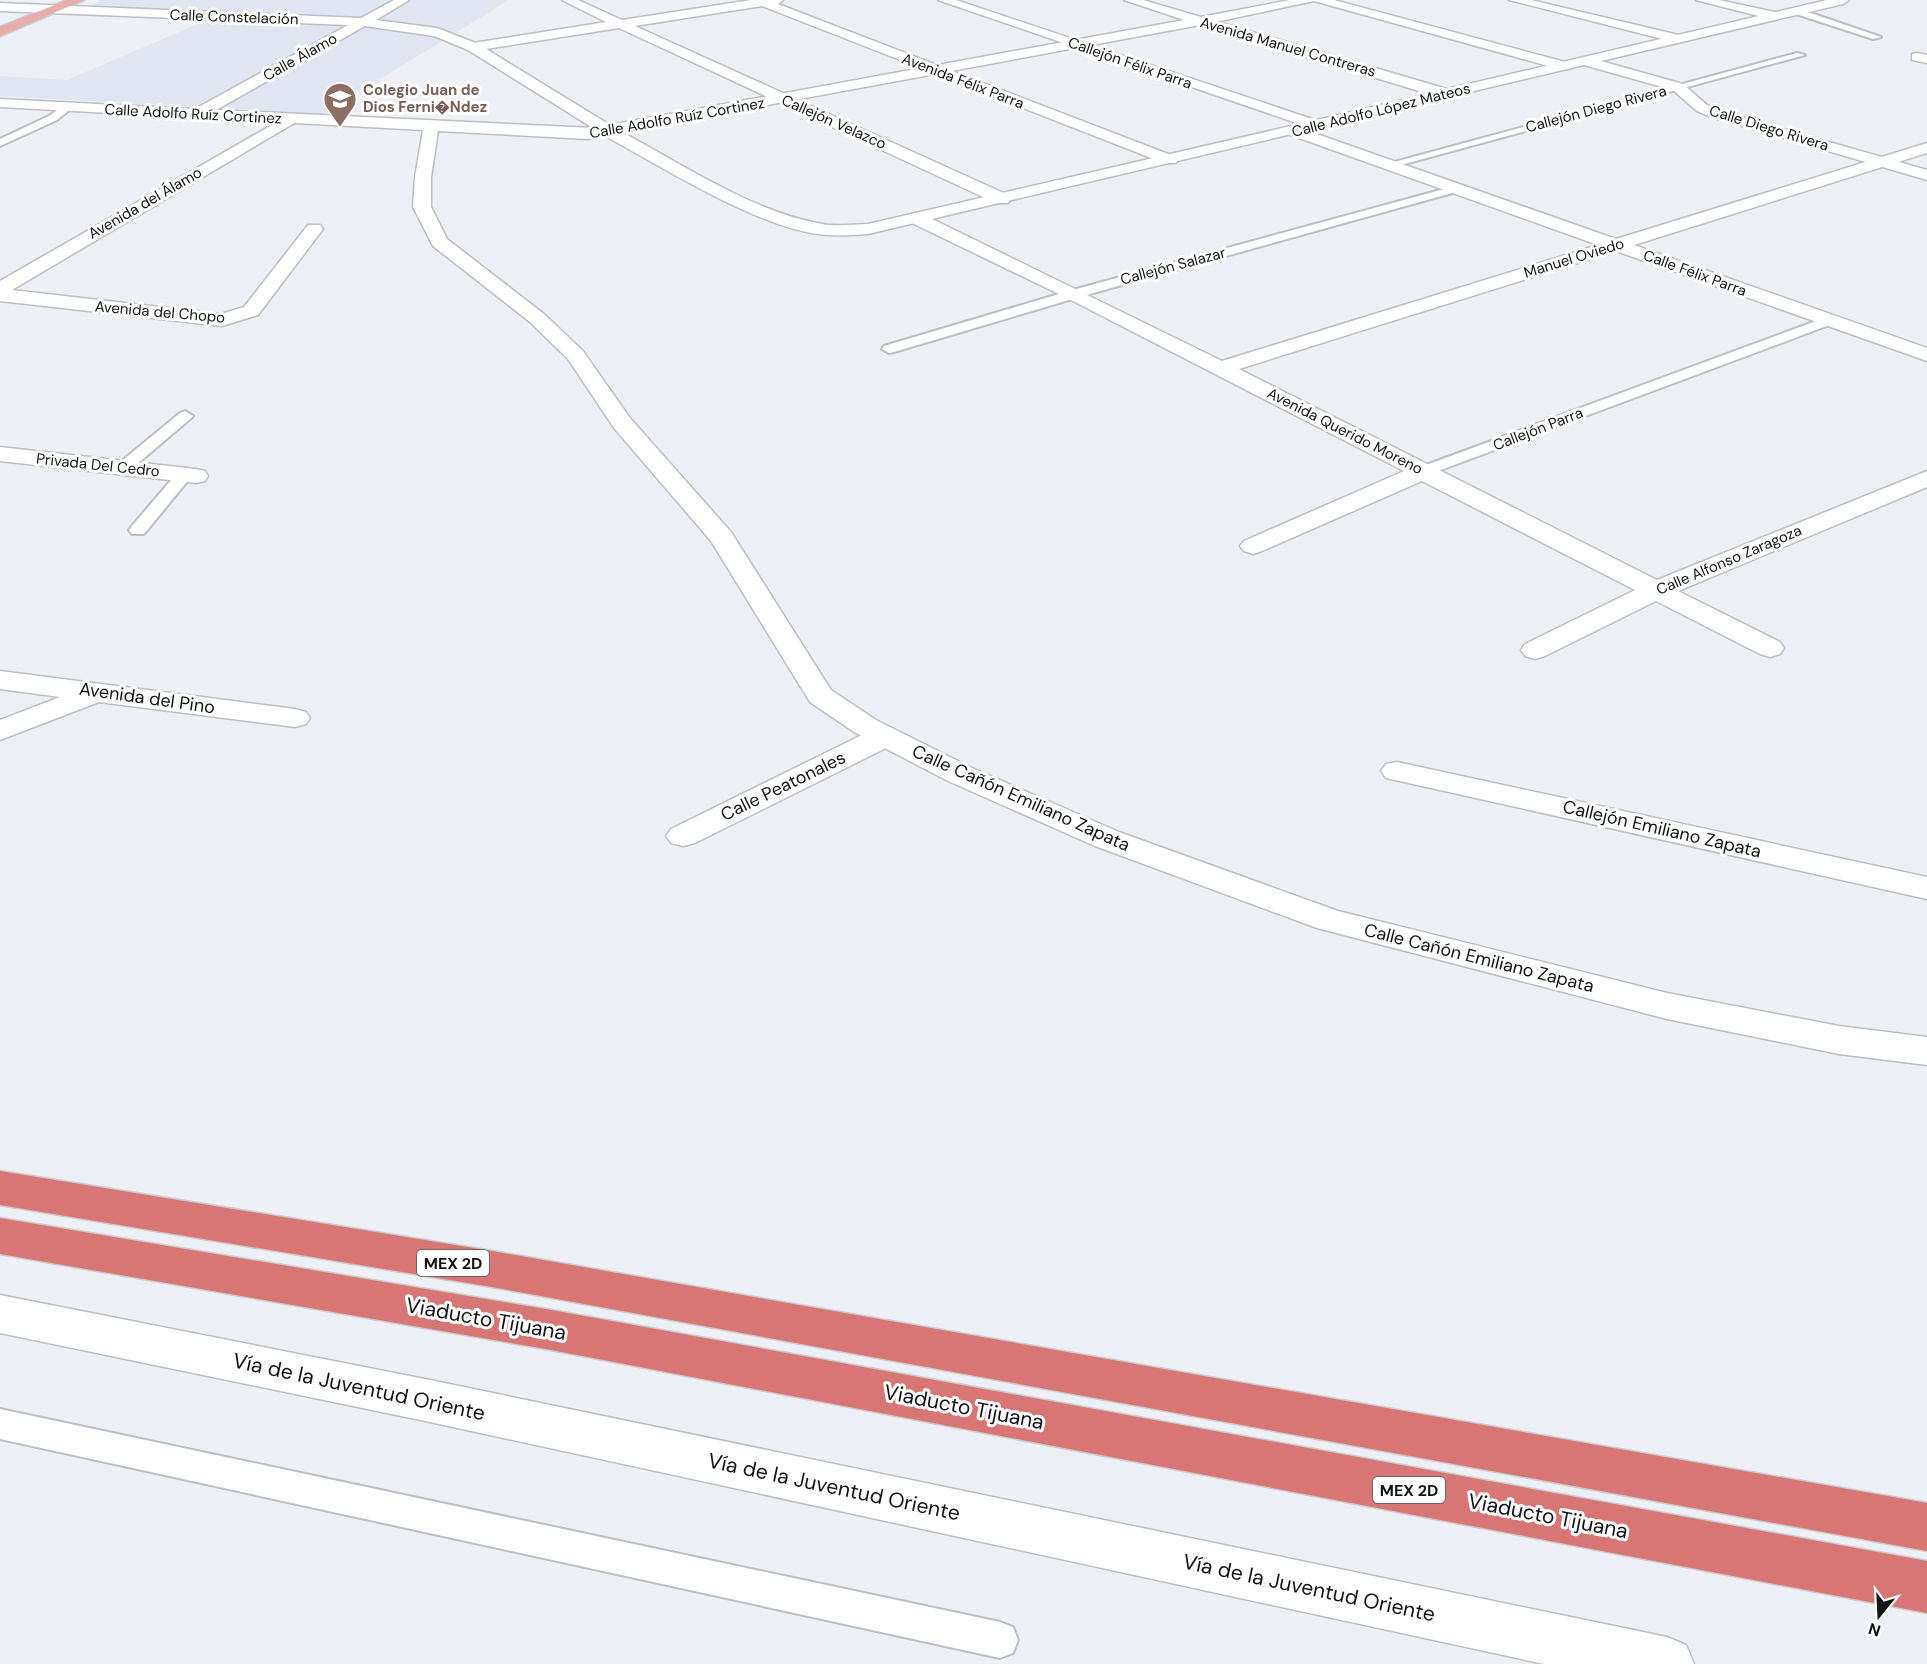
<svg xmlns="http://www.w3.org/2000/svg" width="1927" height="1664" font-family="'DM Sans',sans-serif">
  <rect width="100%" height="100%" fill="#eef0f6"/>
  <path fill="#dfe5f1" d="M101,0H509L323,114L0,96V76L67,80L223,13L91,6Z"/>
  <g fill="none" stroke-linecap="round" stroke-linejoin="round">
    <g stroke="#bcbec4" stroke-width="4">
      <path id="lane" d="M1793,9H1799L1881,37L1873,39L1793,13Z
        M1797,53L1805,55L1397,166L1387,164Z
        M64,105L73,107L57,120L0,146V139L49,116Z
        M1459,185L1465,188L1463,190L1079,297L894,352L889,353L882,349L884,346L1069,291Z
        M1827,317L1832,318V324L1430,474H1418L1416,471L1418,468Z
        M185,411L193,416L190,419L130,470H118L116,467L118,464L180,413Z
        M184,470L190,472L192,475L190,478L144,534H132L129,530L132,526L178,472Z
        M0,1409L1000,1622L1013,1627L1018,1640L1013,1653L1000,1658L0,1439Z"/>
    </g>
    <g stroke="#bcbec4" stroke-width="3">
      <path id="street" d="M562,0H578L622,20L751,0H783L778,4L1176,157L1178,160L1176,163H1164L762,6L635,26L1008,195L1011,199L1008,203H996L619,28L473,51L466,47L473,43L606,22Z
        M938,0H956L1321,122L1324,125L1316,130L1311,128Z
        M1290,0H1334L1569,63L1571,66L1569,69H1559L1314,1L1201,25L1195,21L1201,17Z
        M1509,0H1531L1683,36L1685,39L1678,43Z
        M1696,0H1719L1779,13L1780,16L1774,20Z
        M1917,53L1927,55V63L1912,60V54Z
        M291,114L296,116L299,119L296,122L12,290L221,314L244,307L308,225H320L323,229L320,233L258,315L222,326L0,301V281Z
        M1294,126L1616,239L1927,143V153L1634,245L1927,348V361L1616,251L1239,369L1657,580L1927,471V487L1678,591L1780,642L1784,648L1780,654L1770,657L1760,654L1656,601L1545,656L1535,659L1525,656L1521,650L1525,644L1635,590L1422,481L1262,551L1253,554L1244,551L1240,546L1244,541L1404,471L1067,298L912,223L909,219L912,215H924L1222,361L1598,245L1288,134L1286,131L1288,128Z
        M0,447L196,469L205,471L208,476L205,481L196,483L0,461Z
        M0,671L295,709L306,712L310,718L306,724L295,727L99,702L0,740V720L60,697L0,689Z
        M883,728L894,730L898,737L894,744L695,843L683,846L671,843L666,836L671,829L872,730Z
        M1397,762L1927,877V899L1386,778L1381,771L1386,764Z
        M0,1295L430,1380L1667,1637L1686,1645L1694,1664H1544L430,1422L0,1333Z"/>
    </g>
    <g stroke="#bcbec4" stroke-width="3">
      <path id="secondary" d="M394,0H409L376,20L437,28L478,44L610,125L1184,20L1124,0H1143L1447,89L1827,0H1849L1843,4L1601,61L1683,84L1707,105L1721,111L1927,170V180L1711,117L1697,111L1673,90L1584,65L868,234C854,235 840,236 827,235C762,231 663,167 605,136L588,139L438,131L431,177V207L447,239L544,314L583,351L630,418L731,532L831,690L876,720L970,767L1119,832L1338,911L1667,993L1839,1026L1927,1037V1065L1839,1054L1667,1019L1317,928L1095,846L948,781L854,732L810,702L711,541L614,428L568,359L530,322L433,246L413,207L415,177L423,130L0,107V99L195,109L348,25L0,11V3L361,18ZM1200,25L1429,94L868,224C853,224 837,227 822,224C751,211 685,166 622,132ZM365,26L434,36L468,50L593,128L216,110Z"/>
    </g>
    <g stroke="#cbcbcb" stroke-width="3">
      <path id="primary" d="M67,0H84L0,36V27Z"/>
    </g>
    <g stroke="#cbcbcb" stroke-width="3">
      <path id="highway" d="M0,1171L492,1251L1927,1503V1551L492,1287L0,1205Z
        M0,1218L546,1309L1927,1561V1613L546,1349L0,1254Z"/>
    </g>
    <use href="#lane" fill="#fff" fill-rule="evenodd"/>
    <use href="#street" fill="#fff" fill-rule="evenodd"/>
    <use href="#secondary" fill="#fff" fill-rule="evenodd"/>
    <use href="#primary" fill="#e8acac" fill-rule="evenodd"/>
    <use href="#highway" fill="#d87575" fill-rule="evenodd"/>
  </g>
  <defs>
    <g id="university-pin" transform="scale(1.725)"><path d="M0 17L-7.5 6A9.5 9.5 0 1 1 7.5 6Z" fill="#8d6e63" stroke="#fff"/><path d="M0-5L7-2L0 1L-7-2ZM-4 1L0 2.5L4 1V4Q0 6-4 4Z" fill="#fff"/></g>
  </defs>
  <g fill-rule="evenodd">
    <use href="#university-pin" x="340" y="99"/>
  </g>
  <g text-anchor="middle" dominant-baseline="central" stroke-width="6" stroke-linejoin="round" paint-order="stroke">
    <g font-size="15" fill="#121314" stroke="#fff">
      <text transform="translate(234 17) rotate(2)">Calle Constelación</text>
      <text transform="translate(1288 47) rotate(16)">Avenida Manuel Contreras</text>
      <text transform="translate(300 57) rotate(-29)">Calle Álamo</text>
      <text transform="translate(1130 63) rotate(19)">Callejón Félix Parra</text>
      <text transform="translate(963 81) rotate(21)">Avenida Félix Parra</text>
      <text transform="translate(1596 109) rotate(-15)">Callejón Diego Rivera</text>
      <text transform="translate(1381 110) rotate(-14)">Calle Adolfo López Mateos</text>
      <text transform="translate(193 114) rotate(3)">Calle Adolfo Ruíz Cortinez</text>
      <text transform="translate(677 118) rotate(-10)">Calle Adolfo Ruíz Cortinez</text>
      <text transform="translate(834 122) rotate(24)">Callejón Velazco</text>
      <text transform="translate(1769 128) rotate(17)">Calle Diego Rivera</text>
      <text transform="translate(145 203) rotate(-30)">Avenida del Álamo</text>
      <text transform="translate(1574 258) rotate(-17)">Manuel Oviedo</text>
      <text transform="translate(1173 266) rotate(-15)">Callejón Salazar</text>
      <text transform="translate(1695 273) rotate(20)">Calle Félix Parra</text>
      <text transform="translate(160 312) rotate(5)">Avenida del Chopo</text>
      <text transform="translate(1538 429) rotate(-21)">Callejón Parra</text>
      <text transform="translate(1345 431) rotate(27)">Avenida Querido Moreno</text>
      <text transform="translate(98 465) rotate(6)">Privada Del Cedro</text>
      <text transform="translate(1729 560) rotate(-23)">Calle Alfonso Zaragoza</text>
    </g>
    <g font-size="15" font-weight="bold" fill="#785e54" stroke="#fff" text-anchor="start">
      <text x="363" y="90">Colegio Juan de<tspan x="363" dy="17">Dios Ferni�Ndez</tspan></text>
    </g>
    <g fill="#fff" stroke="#595a5a" stroke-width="1.5">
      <rect x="417" y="1250" width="72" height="26" rx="4.5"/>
      <rect x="1373" y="1477" width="72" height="26" rx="4.5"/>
    </g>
    <g font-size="16" font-weight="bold" fill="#121314">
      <text x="453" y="1263">MEX 2D</text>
      <text x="1409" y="1490">MEX 2D</text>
    </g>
    <g font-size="18" fill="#121314" stroke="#fff">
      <text transform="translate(147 698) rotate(8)">Avenida del Pino</text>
      <text transform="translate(783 786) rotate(-26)">Calle Peatonales</text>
      <text transform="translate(1021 798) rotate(24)">Calle Cañón Emiliano Zapata</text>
      <text transform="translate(1662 829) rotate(13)">Callejón Emiliano Zapata</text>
      <text transform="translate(1479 958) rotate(14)">Calle Cañón Emiliano Zapata</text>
    </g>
    <g font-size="21" fill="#121314" stroke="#fff">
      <text transform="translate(486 1319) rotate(10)">Viaducto Tijuana</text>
      <text transform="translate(359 1387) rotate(12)">Vía de la Juventud Oriente</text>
      <text transform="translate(964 1407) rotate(11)">Viaducto Tijuana</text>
      <text transform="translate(834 1487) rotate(12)">Vía de la Juventud Oriente</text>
      <text transform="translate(1548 1516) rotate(11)">Viaducto Tijuana</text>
      <text transform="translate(1309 1588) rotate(12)">Vía de la Juventud Oriente</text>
    </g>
  </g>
  <g transform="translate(1879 1616) rotate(198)" stroke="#ffffff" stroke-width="4.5" paint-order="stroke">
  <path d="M0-4.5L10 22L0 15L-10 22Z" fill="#121314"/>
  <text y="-9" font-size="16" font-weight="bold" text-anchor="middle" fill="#121314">N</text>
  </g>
</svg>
